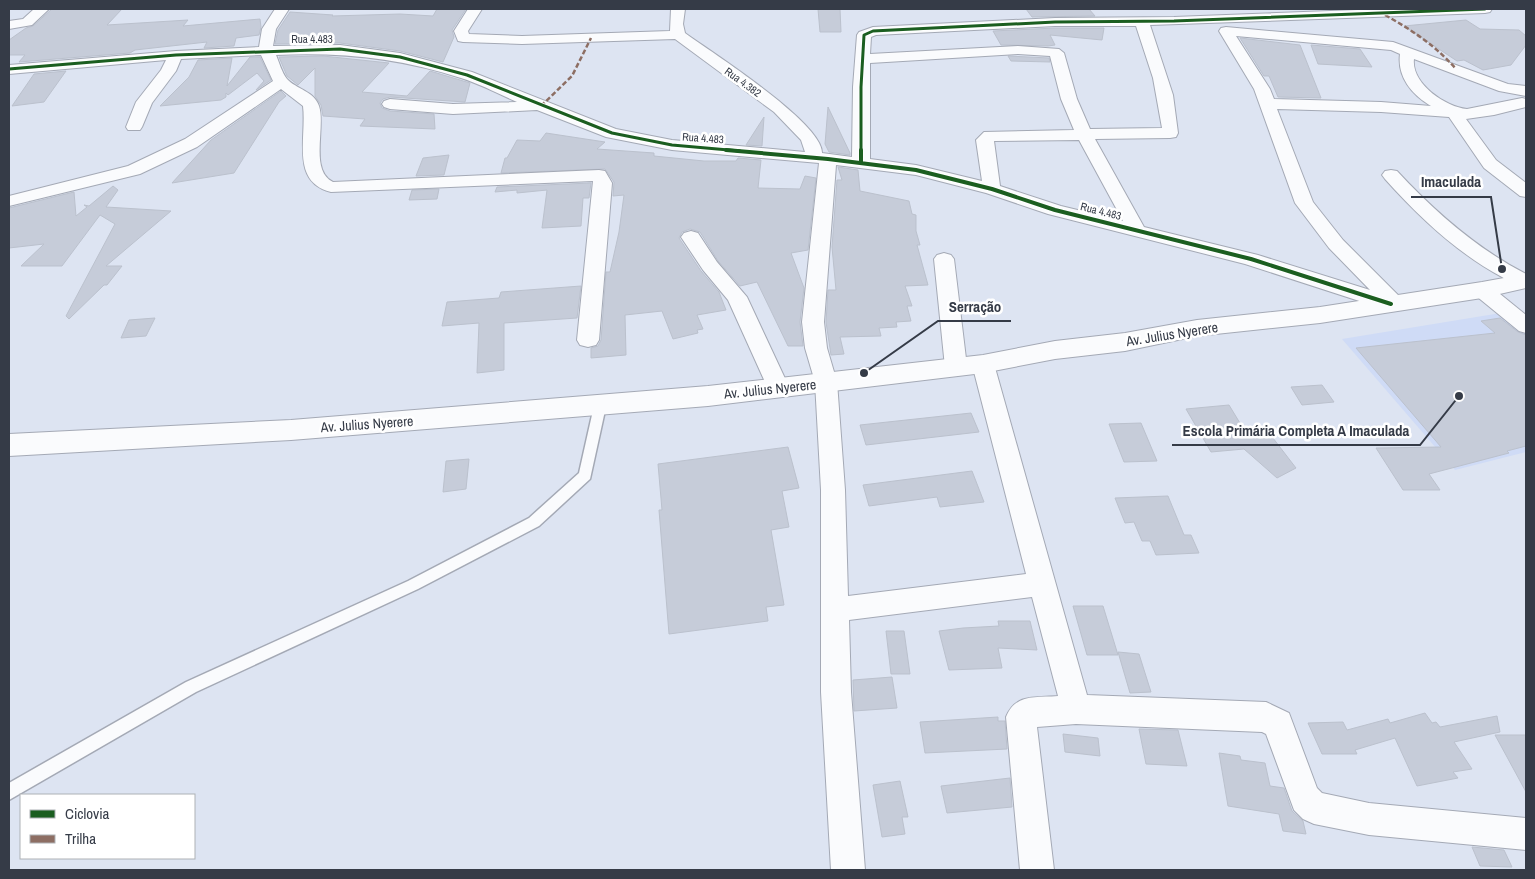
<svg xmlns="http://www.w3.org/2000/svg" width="1535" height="879" font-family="'Archivo Narrow',sans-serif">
  <rect width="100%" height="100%" fill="#dde4f2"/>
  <path fill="#cfdbf6" d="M1513,311L1526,322V452L1455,470L1342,339Z"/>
  <path fill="#c6ccd9" stroke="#bbc1cd" d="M52,9H122L107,25L188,20L183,26L260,19L261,27L259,35L236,38L234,46L204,48L207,42L135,50L130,53L19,62L25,55H9V40L26,28L33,26Z
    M437,9H466L452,30L454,37L443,62L400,51L340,43L275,44L278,30L290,12L333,15L332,16L400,14L433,16Z
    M818,9H840L841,32H820Z
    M1026,9H1089L1095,16L1032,17Z
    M1466,20L1480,29L1519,30L1526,36V45L1511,65L1483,70L1464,60L1457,61L1404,26Z
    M1055,28H1104L1102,40L1050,35L1055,45L1048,46L1001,45L993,31Z
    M1240,38L1300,45L1321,98L1278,97L1269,76H1264Z
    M1311,45L1360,49L1372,67L1318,64Z
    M323,56L389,63L362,92L407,96L430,71L470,83L465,102L390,97L383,99L380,103L382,108L390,111L434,114L435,129L360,126L365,119L323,116L321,105L315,96V68L298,85L287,76L279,57Z
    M1008,56L1049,58L1050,62L1011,61Z
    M250,57H260L271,80L256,90L264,81L257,73L228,95L226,93V97L221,100L160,106L189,77L198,60L232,58L227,86Z
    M66,71L44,102L12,106L34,74Z
    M281,91L286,96L279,102L234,173L172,183L211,140Z
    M828,107L850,153V155L829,152L825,144Z
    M764,117L762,146L746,145Z
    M546,133L605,142L597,149L654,153V156L704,161H736L738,158L761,160L758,188L800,189L805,176L816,178L808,250L791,253L804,288L800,322L803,346H788L757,282L740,286L718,261L700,232L690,229L682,232L679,238L701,271L719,292L726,310L697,315L703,329L697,330L698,333L673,339L662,311L625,315L626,355L591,358V348L598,346L601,340L606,272H610L619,232L624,195L613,196L614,182L605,169L501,173L505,158H507L517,140L540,141Z
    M449,155L444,175L416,176L423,158Z
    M838,167L858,170L860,191L909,201L912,214L916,215V231L920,245H917L928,285L905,286L912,306H907L911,321L896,322L897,327L879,328L881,336L840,337L844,354L831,355L826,322L828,290H836L832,247L837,180H842Z
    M591,183L589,198H583L581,226L542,228L547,190L517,193V190L495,192L497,187Z
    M113,186L118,190L106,207L171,211L106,266H122L107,285H104L69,319L66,316L115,224L100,215L62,266H21L44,244L9,248V208L74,192L76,216L87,207L84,205L89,206Z
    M439,189L437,199L409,200L412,190Z
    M581,286L577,318L504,323V370L477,373L479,323L442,326L447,302L499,298L501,292Z
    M155,318L146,336L121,338L129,320Z
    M1500,318L1518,332L1526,335V446L1507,451L1509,453L1429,474L1440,490H1403L1376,448L1441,447L1356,348L1495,333L1481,321Z
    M1322,385L1334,402L1302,405L1291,387Z
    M1229,405L1246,433L1266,429L1296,468L1277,478L1244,449L1211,452L1186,409Z
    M971,413L979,432L866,445L860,425Z
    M1141,423L1157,461L1124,462L1109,424Z
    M788,447L799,488L782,491L789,527L771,530L784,605L766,607L768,621L669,634L659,510H662L658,464Z
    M469,459L466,489L443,492L446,461Z
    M972,471L984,502L940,507L937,497L869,506L863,485Z
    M1168,496L1184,535H1191L1199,553L1156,555L1150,541H1142L1134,522L1125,523L1115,498Z
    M1073,606H1103L1118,655H1087Z
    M998,621H1030L1037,650L998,648L1002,668L949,670L939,631L963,628L999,626Z
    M886,631H904L910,674H891Z
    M1118,652L1139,654L1151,692L1130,693Z
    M892,677L897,708L854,711L853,680Z
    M1425,713L1432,723L1436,722L1440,727L1497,716L1500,732L1454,742L1472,769L1453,772L1458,778L1417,786L1395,738L1355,750L1357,754H1322L1308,723L1343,722L1347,730L1388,719L1390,723Z
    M998,717V721H1005L1007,749L925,753L920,722Z
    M1139,729L1178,730L1187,766L1146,764Z
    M1063,734L1098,738L1100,756L1065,752Z
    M1495,735H1526V792L1507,757Z
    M1219,753L1240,756L1241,760L1265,763L1270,786L1284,788L1292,811L1303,821L1306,834L1283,831L1279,814L1228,806Z
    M1010,778L1012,807L947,813L941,786Z
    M900,781L908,817H902L905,834L882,837L873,785Z
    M1472,847L1504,850L1512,867L1480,866Z"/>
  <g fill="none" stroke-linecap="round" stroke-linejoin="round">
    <g stroke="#a4a9b5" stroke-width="3">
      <path id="service" d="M600,402L606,406L590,479L539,526L418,589L196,692L9,800V783L186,682L408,581L529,518L579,473L594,406Z"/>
    </g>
    <g stroke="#a4a9b5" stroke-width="2">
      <path id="minor" d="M34,9H49L32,25L9,29V21L23,19Z
        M275,9H289L276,29L273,46L340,45L400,53L472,72L616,129L672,140L805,152L801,140L774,112L675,39L522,44L463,42L458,41L454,31L468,9H482L468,31L469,34L522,36L670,31L671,9H685L683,24L685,33C711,52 823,123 822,153L852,157L853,87L857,35L859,32L873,27L1055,18L1174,17L1384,9H1492L1490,12L1485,13L1150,25L1173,95L1178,133L1176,137L1170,138L1095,139L1144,227L1258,255L1370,290L1329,248L1295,203L1254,89L1219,31L1221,28L1226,27L1393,42L1508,84L1526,86V96L1499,91L1414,59C1411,83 1445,107 1467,109L1522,98L1526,99V107L1494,115L1466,119L1496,160L1526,183V197L1520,196L1484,168L1449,117L1381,112L1277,109L1313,202L1343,240L1401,298L1404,303L1401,308L1391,311L1384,309L1245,264L1048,214L986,193L916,175L836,165L824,322L827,348L837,382L845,490L848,596L1026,574L972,364L975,358L983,356L991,358L994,364L1087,695L1266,702L1289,713L1317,788L1322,793L1369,803L1526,818V850L1369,835L1314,824L1303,819L1294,810L1266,734L1262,732L1076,724L1037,727L1054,870H1020L1006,717C1016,693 1035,698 1058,696L1032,597L849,620L851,692L865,870H831L821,692V490L815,382L805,348L802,322L819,163L672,150L606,137L537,110L453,114L390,109L384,107L382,104L384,101L390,99L453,104L517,102C499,94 480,84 461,78C400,58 340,52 276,55C279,62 282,73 287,79C296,89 314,91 319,106C326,126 309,171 333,182L599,170L605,171L612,183L599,340L596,345L588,347L580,345L577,340L593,181L331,192C290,182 307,137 303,106L281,89L197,147L140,174L9,206V196L128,166L185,139L273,81L261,55L181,59L176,71L152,103L142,127L140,130H128L126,127L136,102L161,70L166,60L9,74V65L176,51L259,47L262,29ZM1055,26H1136L1153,78L1162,128L1090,129L1077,99L1064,53L1059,49L1018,46L870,54L871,37L876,35ZM1236,36L1391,50L1400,54C1397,77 1412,95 1431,106L1381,102L1274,99L1270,89ZM1018,54L1050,56L1061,99L1074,130L984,132L976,140L982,181L916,165L870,159V63ZM1079,140L1123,221L1061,206L1000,186L994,141Z
        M1391,170L1397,171C1435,212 1476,248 1526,274V287C1517,287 1509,282 1502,277C1457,253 1419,217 1385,179L1382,175L1385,171Z
        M691,231L698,233L717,262L747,297L789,387L786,393L778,395L770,393L728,300L703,270L681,237L684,233Z
        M944,253L951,255L954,259L967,367L964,373L956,375L948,373L945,367L934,259L937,255Z
        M1482,283L1489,285L1526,315V333L1519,331L1475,295L1472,290L1475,285Z"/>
    </g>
    <g stroke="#a4a9b5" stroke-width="2">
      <path id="secondary" d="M1526,274V288L1482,298L1320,323L1197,336L1125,351L1055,359L983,373L708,406L291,440L9,456V434L291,420L708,386L983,355L1055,341L1125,333L1197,320L1320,307L1482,282Z"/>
    </g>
    <use href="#service" fill="#fafbfd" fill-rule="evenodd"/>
    <use href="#minor" fill="#fafbfd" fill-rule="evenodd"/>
    <use href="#secondary" fill="#fafbfd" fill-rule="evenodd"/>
    <path stroke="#8d6e63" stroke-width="2.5" stroke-dasharray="5 2.5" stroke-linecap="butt" d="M1385,15C1412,30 1436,46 1456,69
      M541,106L572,76L591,38"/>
    <g stroke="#fff" stroke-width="5">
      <path id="cycleway-far1" d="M9,69L176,55L340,49L400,57L467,75L612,133L672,145L740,151
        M861,151V87L864,35L873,31L1055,22L1174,21L1485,9"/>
    </g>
    <g stroke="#fff" stroke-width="6">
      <path id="cycleway" d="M726,150L828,159L916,170L992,189L1055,210L1251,259L1391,304
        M861,150V162"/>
    </g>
    <use href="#cycleway-far1" stroke="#1b5e20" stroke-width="3"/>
    <use href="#cycleway" stroke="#1b5e20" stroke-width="4"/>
  </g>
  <g text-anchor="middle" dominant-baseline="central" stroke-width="5" stroke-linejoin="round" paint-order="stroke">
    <g font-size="11" fill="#353b47" stroke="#fff">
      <text x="312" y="39">Rua 4.483</text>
      <text transform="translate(743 82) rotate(36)">Rua 4.382</text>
      <text transform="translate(703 138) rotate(4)">Rua 4.483</text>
      <text transform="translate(1101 211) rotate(14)">Rua 4.483</text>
    </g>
    <g font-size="14" fill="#353b47" stroke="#fff">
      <text transform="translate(1172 334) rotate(-9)">Av. Julius Nyerere</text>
      <text transform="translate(770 389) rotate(-6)">Av. Julius Nyerere</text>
      <text transform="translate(367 424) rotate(-4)">Av. Julius Nyerere</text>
    </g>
  </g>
  <path fill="none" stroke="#353b47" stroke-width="2" d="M1502 269L1491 197H1411M864 373L938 321H1011M1459 396L1420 445H1172"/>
  <g fill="#353b47" stroke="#fff" stroke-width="2">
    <circle cx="1502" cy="269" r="5"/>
    <circle cx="864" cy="373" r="5"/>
    <circle cx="1459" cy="396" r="5"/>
  </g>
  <g font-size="15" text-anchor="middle" font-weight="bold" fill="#353b47" stroke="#fff" stroke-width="5" stroke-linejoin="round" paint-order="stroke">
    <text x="1451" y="187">Imaculada</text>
    <text x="975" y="312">Serração</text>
    <text x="1296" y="436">Escola Primária Completa A Imaculada</text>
  </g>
  <rect width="1535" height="879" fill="none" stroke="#353b47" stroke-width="20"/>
  <rect x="20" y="794" width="175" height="65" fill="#ffffff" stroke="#aeb1b5"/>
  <rect x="30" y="810" width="25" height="8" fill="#1b5e20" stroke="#aeb1b5"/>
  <text x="65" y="819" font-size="15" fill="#353b47">Ciclovia</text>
  <rect x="30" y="835" width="25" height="8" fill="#8d6e63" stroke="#aeb1b5"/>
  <text x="65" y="844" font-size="15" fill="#353b47">Trilha</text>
</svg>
